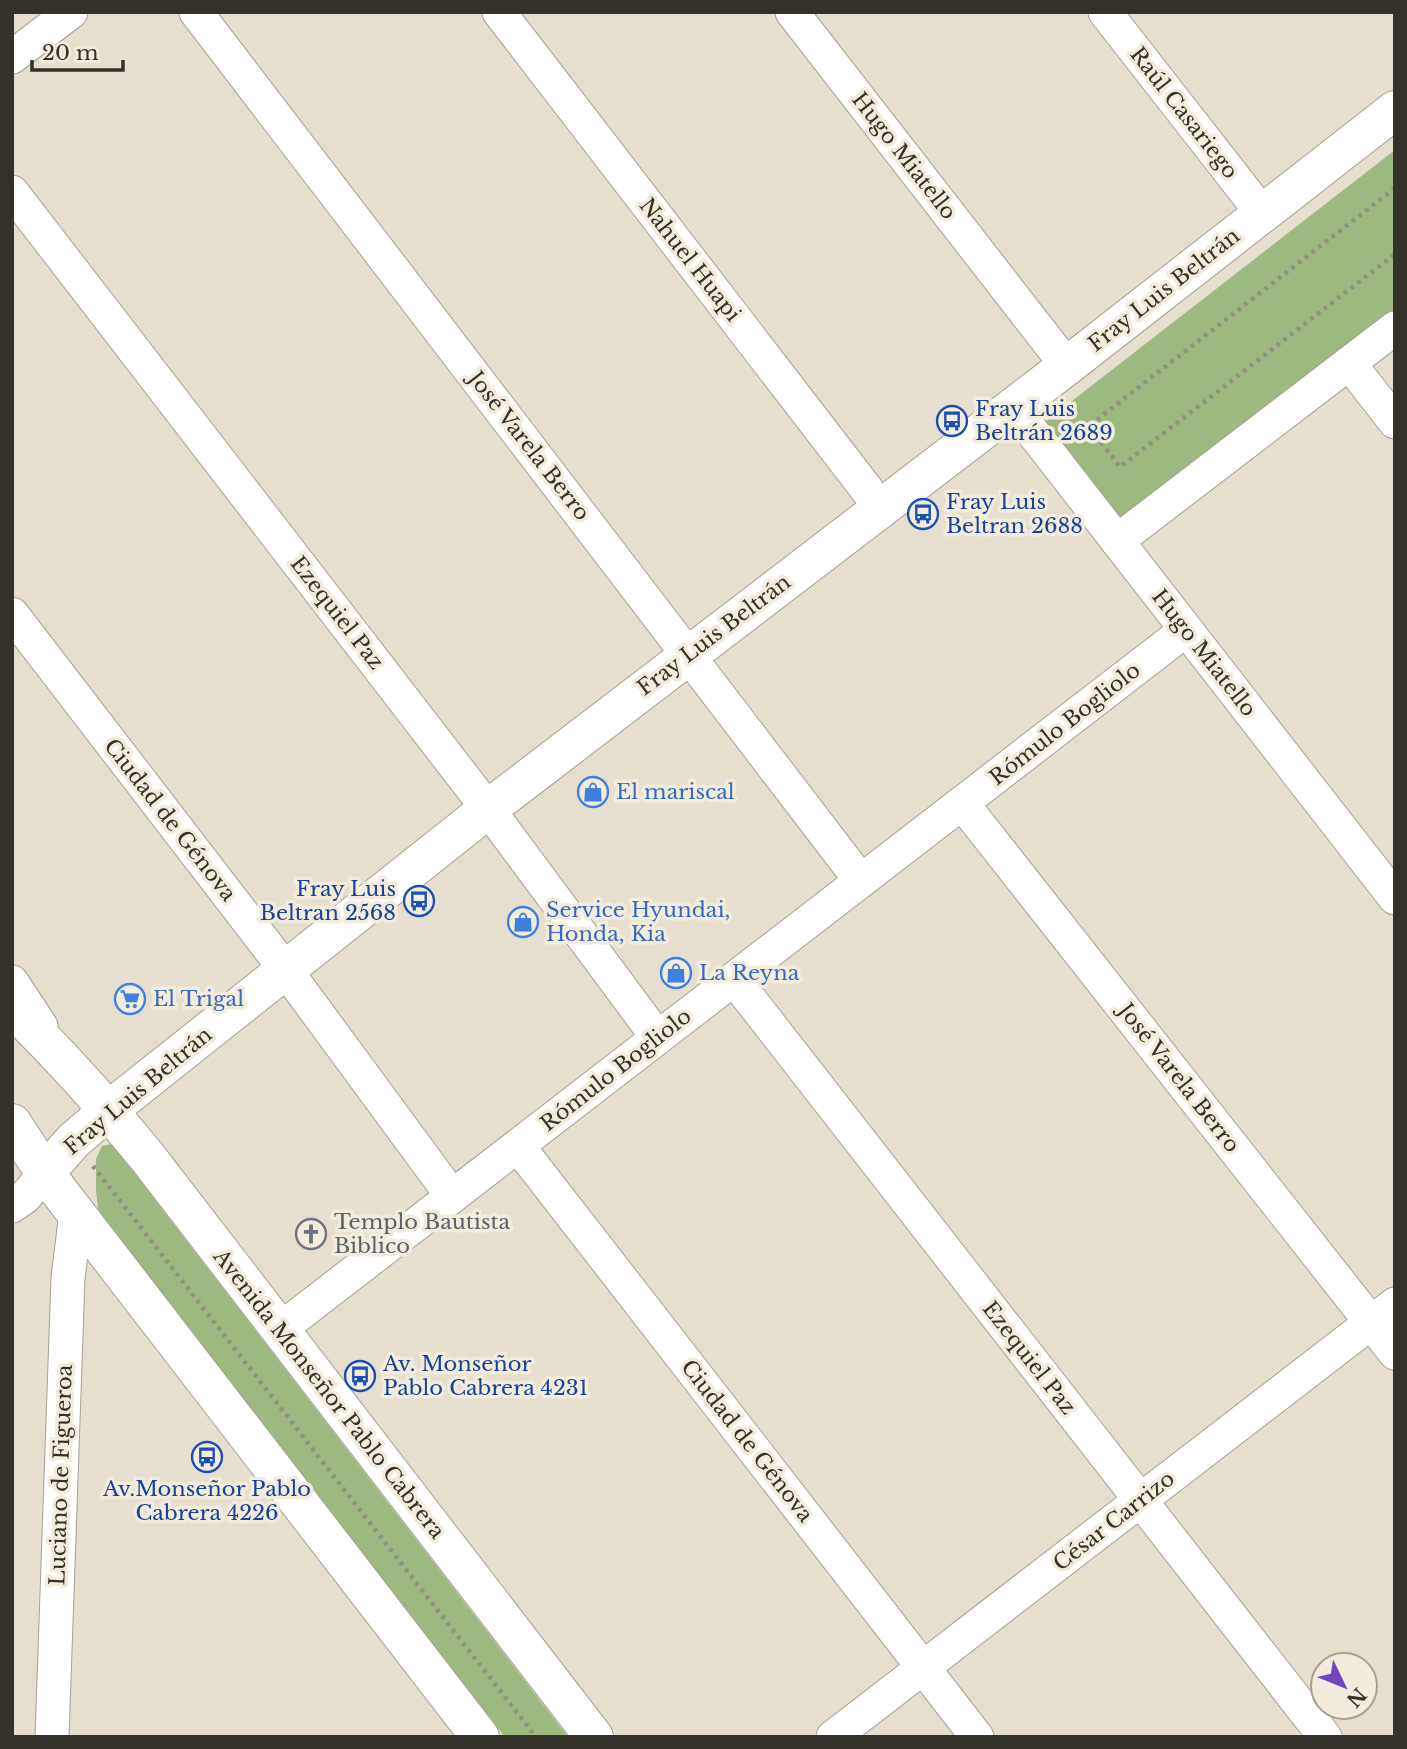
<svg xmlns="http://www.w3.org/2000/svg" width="1407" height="1749" font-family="'Libre Baskerville',serif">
  <rect width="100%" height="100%" fill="#e6dece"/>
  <path fill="#9eb97f" d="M1395,150V311L1120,522L1041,425Z
    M112,1144L568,1737H505L108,1228L98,1208L96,1191V1159L102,1146Z"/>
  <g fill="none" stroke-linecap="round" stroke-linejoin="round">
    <g stroke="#a8a092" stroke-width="35">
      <path id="minor" d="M196,12L861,881
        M499,12L881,508
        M792,12L1067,366
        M1105,12L1262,213
        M12,57L71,12
        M12,192L488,809L658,1038
        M1349,363L1395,422
        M1013,407L1395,898
        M1117,541L1395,328
        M12,614L285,969L452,1196
        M962,803L1395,1353
        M734,979L1325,1737
        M12,982L41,1026
        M518,1146L977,1737
        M12,1206L25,1197L45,1173
        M279,1330L1186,630
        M52,1737L68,1278L76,1213
        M833,1737L1395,1304"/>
    </g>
    <g stroke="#a8a092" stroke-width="40">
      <path id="major" d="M12,1008C60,1055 105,1105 148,1158L594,1737
        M12,1123L45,1173L480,1737
        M45,1173L73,1141L109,1110L488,809L1067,366L1395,110"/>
    </g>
    <path stroke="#938d82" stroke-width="4.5" stroke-dasharray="3.5 5" stroke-linecap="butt" d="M1395,188L1089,426L1120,467L1395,254
      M93,1166L536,1737"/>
    <use href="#minor" stroke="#fff" stroke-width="33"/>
    <use href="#major" stroke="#fff" stroke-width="38"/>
  </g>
  <defs>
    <g id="bus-ring" transform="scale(1.575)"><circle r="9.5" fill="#f3ebdb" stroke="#1a4fb4" stroke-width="1.5"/><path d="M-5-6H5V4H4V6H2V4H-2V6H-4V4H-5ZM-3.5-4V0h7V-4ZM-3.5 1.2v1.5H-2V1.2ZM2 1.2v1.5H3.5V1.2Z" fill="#1a4fb4"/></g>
    <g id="shop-ring" transform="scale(1.575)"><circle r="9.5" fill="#f3ebdb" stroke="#3f7fe0" stroke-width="1.5"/><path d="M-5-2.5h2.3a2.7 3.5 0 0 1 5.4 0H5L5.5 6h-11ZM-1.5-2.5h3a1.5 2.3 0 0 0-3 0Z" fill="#3f7fe0"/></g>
    <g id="supermarket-ring" transform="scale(1.575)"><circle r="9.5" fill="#f3ebdb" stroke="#3f7fe0" stroke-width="1.5"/><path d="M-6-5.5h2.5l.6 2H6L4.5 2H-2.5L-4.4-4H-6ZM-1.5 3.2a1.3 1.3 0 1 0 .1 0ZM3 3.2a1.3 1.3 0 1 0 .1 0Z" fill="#3f7fe0"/></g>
    <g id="church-ring" transform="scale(1.575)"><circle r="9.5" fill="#f3ebdb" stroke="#6b7280" stroke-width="1.5"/><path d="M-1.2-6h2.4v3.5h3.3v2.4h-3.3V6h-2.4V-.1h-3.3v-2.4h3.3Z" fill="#6b7280"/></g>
  </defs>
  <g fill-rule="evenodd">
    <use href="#bus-ring" x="952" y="421"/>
    <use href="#bus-ring" x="923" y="514"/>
    <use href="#shop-ring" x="593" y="792"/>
    <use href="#bus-ring" x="419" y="901"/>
    <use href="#shop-ring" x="523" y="922"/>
    <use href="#shop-ring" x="676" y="973"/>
    <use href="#supermarket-ring" x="130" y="999"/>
    <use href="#church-ring" x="311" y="1234"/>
    <use href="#bus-ring" x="360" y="1376"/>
    <use href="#bus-ring" x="207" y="1457"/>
  </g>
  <g text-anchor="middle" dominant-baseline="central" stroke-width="7" stroke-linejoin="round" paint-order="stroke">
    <g font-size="21" fill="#34312b" stroke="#f3ebdb">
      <text transform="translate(1184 113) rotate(52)">Raúl Casariego</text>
      <text transform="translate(904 156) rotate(52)">Hugo Miatello</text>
      <text transform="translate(690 260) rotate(52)">Nahuel Huapi</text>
      <text transform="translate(1164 290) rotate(-38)">Fray Luis Beltrán</text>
      <text transform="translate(529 446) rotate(52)">José Varela Berro</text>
      <text transform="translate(337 613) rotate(52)">Ezequiel Paz</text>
      <text transform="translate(714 635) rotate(-37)">Fray Luis Beltrán</text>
      <text transform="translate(1204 653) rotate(52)">Hugo Miatello</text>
      <text transform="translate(1065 724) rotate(-38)">Rómulo Bogliolo</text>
      <text transform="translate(170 820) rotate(52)">Ciudad de Génova</text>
      <text transform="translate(616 1070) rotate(-38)">Rómulo Bogliolo</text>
      <text transform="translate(1179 1078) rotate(52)">José Varela Berro</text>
      <text transform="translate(138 1091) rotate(-40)">Fray Luis Beltrán</text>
      <text transform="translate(1029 1358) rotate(52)">Ezequiel Paz</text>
      <text transform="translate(329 1394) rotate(52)">Avenida Monseñor Pablo Cabrera</text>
      <text transform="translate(747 1441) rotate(52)">Ciudad de Génova</text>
      <text transform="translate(61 1475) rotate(-88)">Luciano de Figueroa</text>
      <text transform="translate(1114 1521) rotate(-38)">César Carrizo</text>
    </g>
    <g font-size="21" fill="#164399" stroke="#f3ebdb" text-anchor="start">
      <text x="975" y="409">Fray Luis<tspan x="975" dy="24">Beltrán 2689</tspan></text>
      <text x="946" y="502">Fray Luis<tspan x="946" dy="24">Beltran 2688</tspan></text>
      <text x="396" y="889" text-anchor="end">Fray Luis<tspan x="396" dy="24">Beltran 2568</tspan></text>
      <text x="383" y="1364">Av. Monseñor<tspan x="383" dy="24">Pablo Cabrera 4231</tspan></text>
      <text x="207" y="1489" text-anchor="middle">Av.Monseñor Pablo<tspan x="207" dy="24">Cabrera 4226</tspan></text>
    </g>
    <g font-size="21" fill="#366cbe" stroke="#f3ebdb" text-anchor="start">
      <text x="616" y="792">El mariscal</text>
      <text x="546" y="910">Service Hyundai,<tspan x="546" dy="24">Honda, Kia</tspan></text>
      <text x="699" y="973">La Reyna</text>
      <text x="153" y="999">El Trigal</text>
    </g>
    <g font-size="21" fill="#5b616d" stroke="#f3ebdb" text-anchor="start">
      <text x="334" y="1222">Templo Bautista<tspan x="334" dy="24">Biblico</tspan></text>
    </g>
  </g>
  <rect width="1407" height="1749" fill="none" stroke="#34312b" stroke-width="28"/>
  <g transform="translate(1344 1686) rotate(133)"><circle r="33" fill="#f3ebdb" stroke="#a7a195" stroke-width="2"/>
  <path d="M0-5L12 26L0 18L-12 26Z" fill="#7246bf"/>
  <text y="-10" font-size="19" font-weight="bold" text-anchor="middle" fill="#34312b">N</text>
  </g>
  <path d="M32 60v10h91v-10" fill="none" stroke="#34312b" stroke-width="3.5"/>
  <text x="42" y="60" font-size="21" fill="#34312b" stroke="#f3ebdb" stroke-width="5" paint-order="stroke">20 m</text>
</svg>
